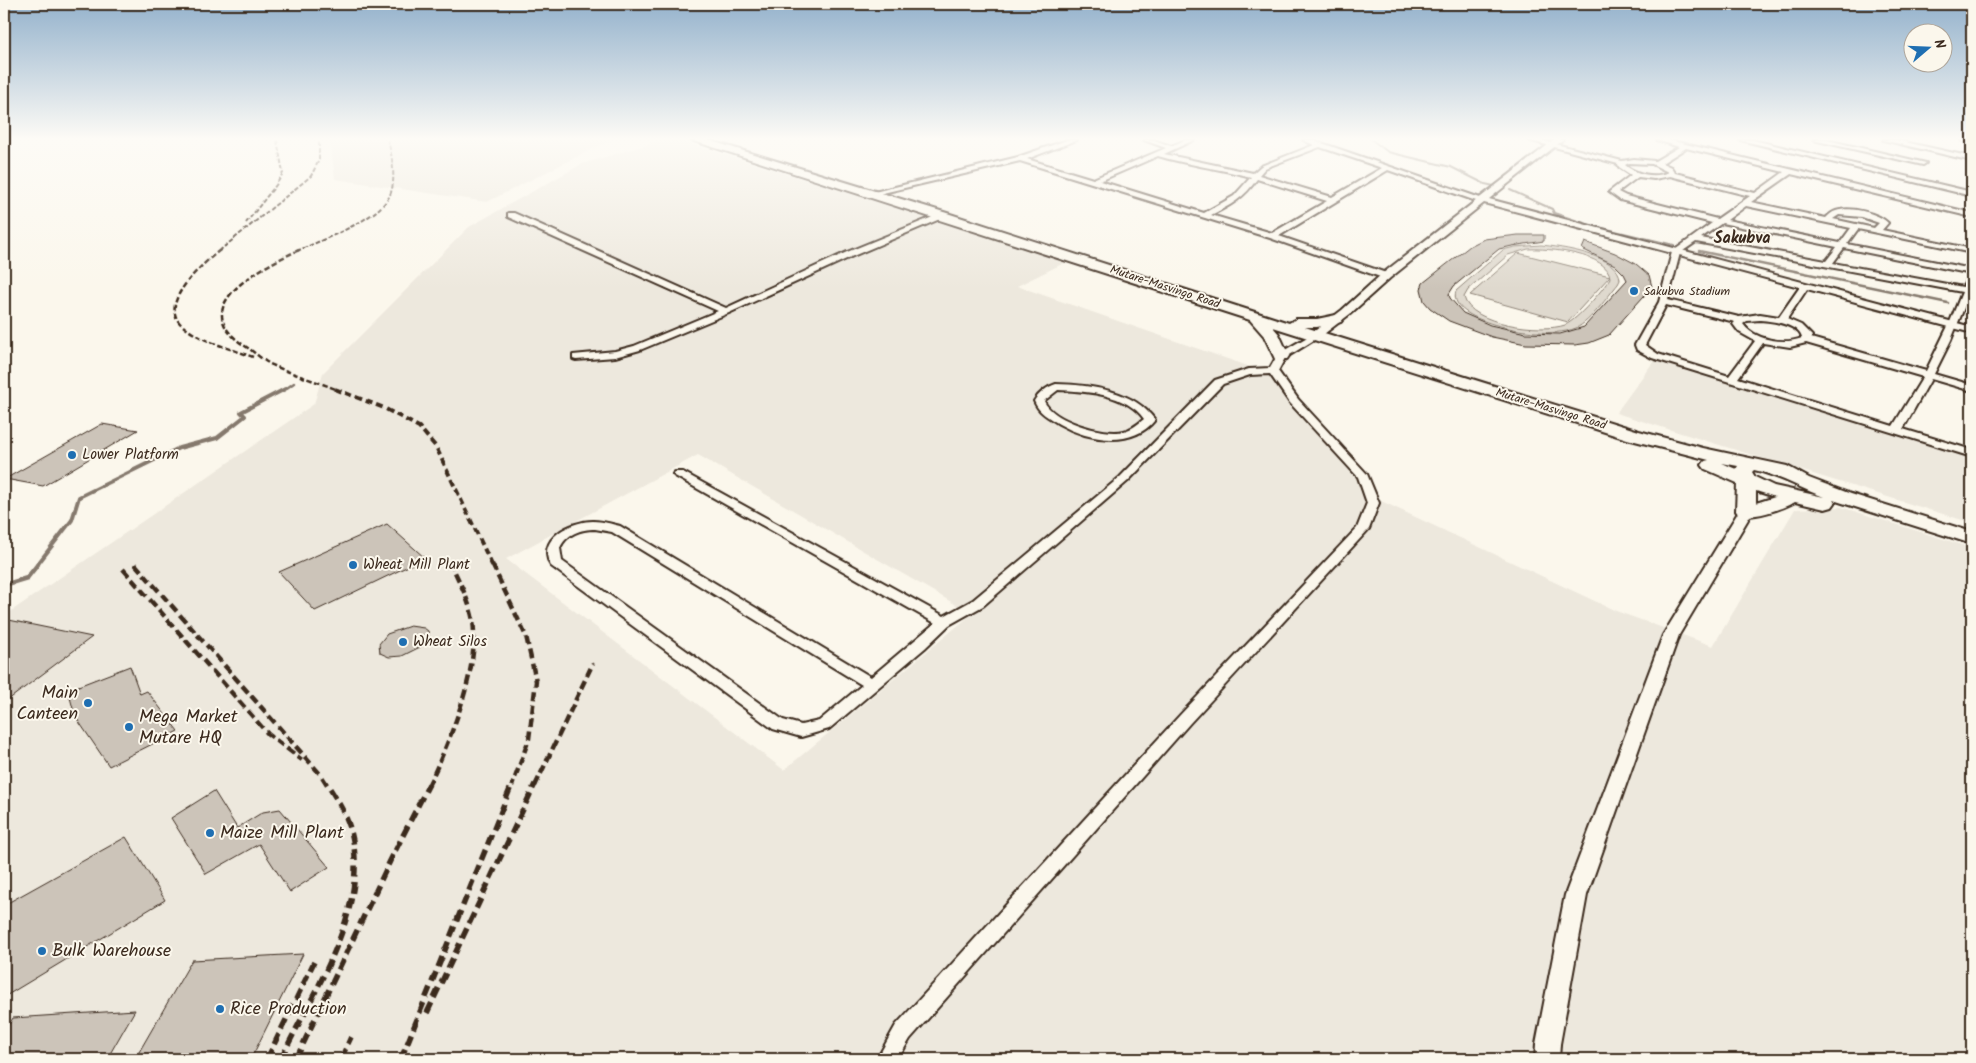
<svg xmlns="http://www.w3.org/2000/svg" width="1976" height="1063" font-family="Kalam,sans-serif">
  <rect width="100%" height="100%" fill="#fbf7ec"/>
  <filter id="ink" filterUnits="userSpaceOnUse"><feTurbulence type="fractalNoise" baseFrequency=".02" numOctaves="2"/><feDisplacementMap in="SourceGraphic" scale="10" xChannelSelector="R" yChannelSelector="G"/><feConvolveMatrix kernelMatrix="1 2 1 2 8 2 1 2 1" color-interpolation-filters="sRGB"/></filter>
  <g filter="url(#ink)">
    <path fill="#ede8dd" fill-rule="evenodd" d="M330,140H614L596,147L487,202L335,179Z
      M663,140H678L1068,261L1017,286L1285,379L1355,466L1362,492L1616,611L1713,646L1795,509L1841,507L1972,548V1059H4V616L314,404L323,373L469,227L582,164ZM698,455L972,614L784,770L506,559Z
      M1656,358L1972,456V523L1616,413Z"/>
    <path fill="#dfd9ce" stroke="#8d8276" fill-rule="evenodd" d="M1541,245C1560,247 1620,255 1620,280L1618,284C1608,296 1590,322 1576,328C1564,333 1550,333 1538,332C1520,332 1447,319 1456,291L1503,250L1515,247ZM1528,249C1547,248 1609,253 1610,278C1603,290 1577,320 1565,325C1543,333 1470,325 1464,297L1468,290L1508,255Z
      M1518,253L1610,276L1568,322L1470,295Z"/>
    <g fill="none" stroke-linecap="round" stroke-linejoin="round">
      <path stroke="#85796d" stroke-width="2" d="M1372,140L1388,152L1451,167L1485,184L1494,186
        M1510,190L1552,209L1554,213L1590,225L1674,245"/>
      <path stroke="#85796d" stroke-width="2.5" d="M1699,251L1948,303
        M284,390L294,383"/>
      <path stroke="#85796d" stroke-width="4" d="M37,565L72,520L79,497L179,448L217,438L245,416L241,412L285,389"/>
      <path stroke="#85796d" stroke-width="4.5" d="M4,585L27,578L38,564"/>
    </g>
    <path fill="#ccc4b9" stroke="#3b2a1e" d="M1518,235H1544V241L1512,246L1499,249L1454,286L1449,294L1450,298L1463,313L1490,325L1526,333L1560,334L1584,327L1627,280L1624,274L1615,265L1582,249L1585,242L1615,253L1636,264L1649,275L1652,287L1609,335L1589,343L1575,345L1526,344L1492,337L1449,321L1430,308L1424,301L1421,289L1423,283L1470,246L1484,239Z
      M102,424L138,430L43,486L5,479Z
      M387,524L425,558L315,611L279,572Z
      M4,619L92,637L4,703Z
      M410,626L424,628L428,631L429,636L422,646L402,656L389,657L380,653L379,644L387,634Z
      M130,666L140,694L147,691L178,731L109,766L75,716L68,690Z
      M214,791L237,828L263,812L280,809L329,867L290,892L259,844L206,874L171,818Z
      M126,837L165,900L4,997V905Z
      M303,954L251,1059H135L192,960Z
      M135,1010L107,1059H4V1032L13,1018Z"/>
    <g fill="none" stroke-linecap="round" stroke-linejoin="round">
      <g stroke="#3b2a1e" stroke-width="4">
        <path id="minor" d="M1067,140H1077L1027,159L1093,179L1166,148L1144,140H1154L1171,146L1185,140H1194L1164,154L1253,173L1261,166L1314,145L1303,140H1313L1486,200L1479,202L1388,170L1279,236L1389,274V278L1386,279L1270,238L1020,161L870,196L866,194L1018,157ZM1320,147L1382,168L1332,197L1259,175L1265,168ZM1158,156C1189,165 1220,169 1251,177L1234,196L1204,213L1100,181ZM1257,179L1327,201L1272,233L1211,215C1230,206 1245,197 1257,179Z
          M1528,140H1540L1622,161L1634,159L1655,161L1679,147L1657,140H1669L1972,213V217L1791,174L1751,202L1826,218C1829,215 1832,212 1836,211C1850,206 1878,213 1888,223L1882,230L1972,249V253L1858,229L1847,244L1972,269V274L1844,248L1833,263L1963,287L1966,281H1972V294L1970,293L1951,340L1934,374L1972,385V391L1931,379L1903,429L1972,450V457L1652,358L1637,350L1635,345L1659,302L1672,252L1712,223L1620,200L1609,192L1631,175L1619,167L1618,164ZM1686,148L1784,172L1755,193L1675,173L1671,167L1662,163ZM1629,163L1652,164L1668,172C1655,179 1636,174 1625,165ZM1670,176L1750,196L1717,219L1626,196L1618,192L1638,177L1654,179ZM1746,206L1851,228L1840,243L1727,220ZM1839,215L1862,217L1879,223L1874,228L1833,219ZM1722,223L1837,247L1826,261L1701,238ZM1696,242L1962,292L1950,322L1926,371L1811,338L1812,336L1801,325L1787,319L1809,286L1808,284H1802L1779,317L1760,314L1739,317L1668,300L1680,253ZM1666,305L1735,322L1733,324L1739,332L1755,341L1729,376L1658,354L1645,345ZM1760,320C1773,321 1798,324 1802,338C1784,345 1754,340 1743,324L1747,321ZM1763,343L1790,347L1806,343L1923,377L1893,426L1738,378Z
          M1740,140H1753L1972,192V196Z
          M1813,140H1827L1926,163L1923,165Z
          M1883,140H1896L1972,157V161Z
          M1962,140H1972V144L1963,141Z
          M508,213H514L726,308L847,252L940,214L947,216L853,256L729,313L640,350L615,357L576,360L573,359V355L615,351L634,346L718,311L508,217Z
          M1316,332L1321,335L1319,337L1285,358L1278,371L1298,399L1367,474L1379,503L1369,529L1190,723L910,1039L898,1059H877L896,1025L1180,715L1357,528L1367,503L1358,477L1290,403L1270,374L1250,375L1223,384L1128,481L983,606L949,625L925,648L829,729L801,737L773,729L551,566C535,539 571,521 593,521C602,521 612,524 620,526L871,677L935,623L675,476L673,474L675,472H683L944,616L973,600L1120,477L1215,380L1249,369L1270,368L1278,354ZM595,529L612,532L862,685L819,721L801,725L783,720L562,561L560,548C566,534 581,529 595,529Z
          M1056,384C1091,385 1134,390 1155,420C1132,449 1087,440 1059,424C1048,417 1039,413 1034,401C1039,393 1047,387 1056,384ZM1058,390C1086,391 1127,394 1144,419C1138,424 1132,429 1124,431C1104,436 1053,421 1044,401Z"/>
      </g>
      <g stroke="#3b2a1e" stroke-width="4">
        <path id="tertiary" d="M1554,140H1563L1489,199L1972,327V333L1484,203L1390,278L1350,314L1320,337H1312L1310,335L1312,333L1342,310L1382,274Z
          M1746,507L1751,508L1753,511L1679,635L1587,895L1560,1044L1559,1059H1535L1536,1044L1565,895L1663,635L1739,511L1741,508Z"/>
      </g>
      <g stroke="#3b2a1e" stroke-width="4">
        <path id="trunk" d="M691,140H708L947,213L1289,323L1296,319H1317L1336,315L1341,316L1343,319L1341,322L1317,327H1305L1639,431L1703,448L1787,466L1809,478L1851,494L1972,532V544L1833,500L1835,503L1832,507L1825,509L1795,502C1782,509 1753,519 1739,515L1736,511L1737,483L1705,469L1702,465L1705,461L1709,460L1627,439L1273,327L1279,334L1289,356L1287,359H1275L1264,336L1250,320ZM1722,463L1738,466L1736,469ZM1754,470C1778,475 1800,488 1824,497L1774,486L1755,477L1752,472ZM1756,491L1775,497L1756,503Z"/>
      </g>
      <use href="#minor" fill="#fbf7ec" fill-rule="evenodd"/>
      <use href="#tertiary" fill="#fbf7ec" fill-rule="evenodd"/>
      <use href="#trunk" fill="#fbf7ec" fill-rule="evenodd"/>
      <path stroke="#3b2a1e" stroke-width="2" stroke-dasharray="4.5 2" stroke-linecap="butt" d="M246,223L276,185L283,173L277,140
        M219,251L311,176L319,160V140
        M297,251C321,240 372,222 387,200C398,186 392,156 388,140"/>
      <path stroke="#3b2a1e" stroke-width="2.5" stroke-dasharray="5.5 2.5" stroke-linecap="butt" d="M220,250C204,263 155,304 183,326C202,342 230,348 253,357
        M299,250C277,260 224,285 222,313C221,329 237,341 248,348C255,353 263,360 270,364C292,374 316,381 338,390"/>
      <path stroke="#3b2a1e" stroke-width="4" stroke-dasharray="7 4" stroke-linecap="butt" d="M335,389L384,408L419,427L436,447L492,565"/>
      <path stroke="#3b2a1e" stroke-width="4.5" stroke-dasharray="9 4.5" stroke-linecap="butt" d="M135,564L321,775L328,786
        M492,564L526,636L536,681L529,739L512,786
        M123,569L268,734L302,760
        M428,786C449,744 480,668 473,621C470,603 461,585 453,568
        M535,786L593,663"/>
      <path stroke="#3b2a1e" stroke-width="5.5" stroke-dasharray="11 5.5" stroke-linecap="butt" d="M427,1013L535,784
        M267,1059L314,962
        M281,1059C313,992 373,905 350,828C345,812 336,798 327,784
        M296,1059L390,861L429,784
        M341,1059L351,1037
        M401,1059L512,784"/>
    </g>
  </g>
  <linearGradient id="sky" x2="0" y2="1"><stop stop-color="#94b2cc"/><stop offset="0.48" stop-color="#fdfbf6"/><stop offset="1" stop-color="#fdfbf6" stop-opacity="0"/></linearGradient>
  <rect width="1976" height="289" fill="url(#sky)"/>
  <g fill="#1f6fb2" stroke="#fbf7ec" stroke-width="2">
    <circle cx="1634" cy="291" r="5"/>
    <circle cx="72" cy="455" r="5"/>
    <circle cx="353" cy="565" r="5"/>
    <circle cx="403" cy="642" r="5"/>
    <circle cx="88" cy="703" r="5"/>
    <circle cx="129" cy="727" r="5"/>
    <circle cx="210" cy="833" r="5"/>
    <circle cx="42" cy="951" r="5"/>
    <circle cx="220" cy="1009" r="5"/>
  </g>
  <g text-anchor="middle" dominant-baseline="central" stroke-width="4" stroke-linejoin="round" paint-order="stroke">
    <g font-size="12" fill="#3b2a1e" stroke="#fbf7ec">
      <text transform="translate(1165 287) rotate(18)">Mutare-Masvingo Road</text>
      <text transform="translate(1551 409) rotate(17)">Mutare-Masvingo Road</text>
    </g>
    <g font-size="12" fill="#3b2a1e" stroke="#fbf7ec" text-anchor="start">
      <text x="1644" y="291">Sakubva Stadium</text>
    </g>
    <g font-size="15" fill="#3b2a1e" stroke="#fbf7ec" text-anchor="start">
      <text x="82" y="455">Lower Platform</text>
      <text x="363" y="565">Wheat Mill Plant</text>
      <text x="413" y="642">Wheat Silos</text>
    </g>
    <g font-size="16" font-weight="bold" fill="#3b2a1e" stroke="#fbf7ec">
      <text x="1742" y="238">Sakubva</text>
    </g>
    <g font-size="18" fill="#3b2a1e" stroke="#fbf7ec" text-anchor="start">
      <text x="78" y="693" text-anchor="end">Main<tspan x="78" dy="21">Canteen</tspan></text>
      <text x="139" y="717">Mega Market<tspan x="139" dy="21">Mutare HQ</tspan></text>
      <text x="220" y="833">Maize Mill Plant</text>
      <text x="52" y="951">Bulk Warehouse</text>
      <text x="230" y="1009">Rice Production</text>
    </g>
  </g>
  <rect width="1976" height="1063" fill="none" stroke="#fbf7ec" stroke-width="20"/>
  <rect x="10" y="10" width="1956" height="1043" fill="none" stroke="#3b2a1e" stroke-width="2" filter="url(#ink)"/>
  <g transform="translate(1928 48) rotate(71)"><circle r="24" fill="#fbf7ec" stroke="#aea59a"/>
  <path d="M0-4L9 19L0 12L-9 19Z" fill="#1f6fb2"/>
  <text y="-8" font-size="14" font-weight="bold" text-anchor="middle" fill="#3b2a1e">N</text>
  </g>
</svg>
